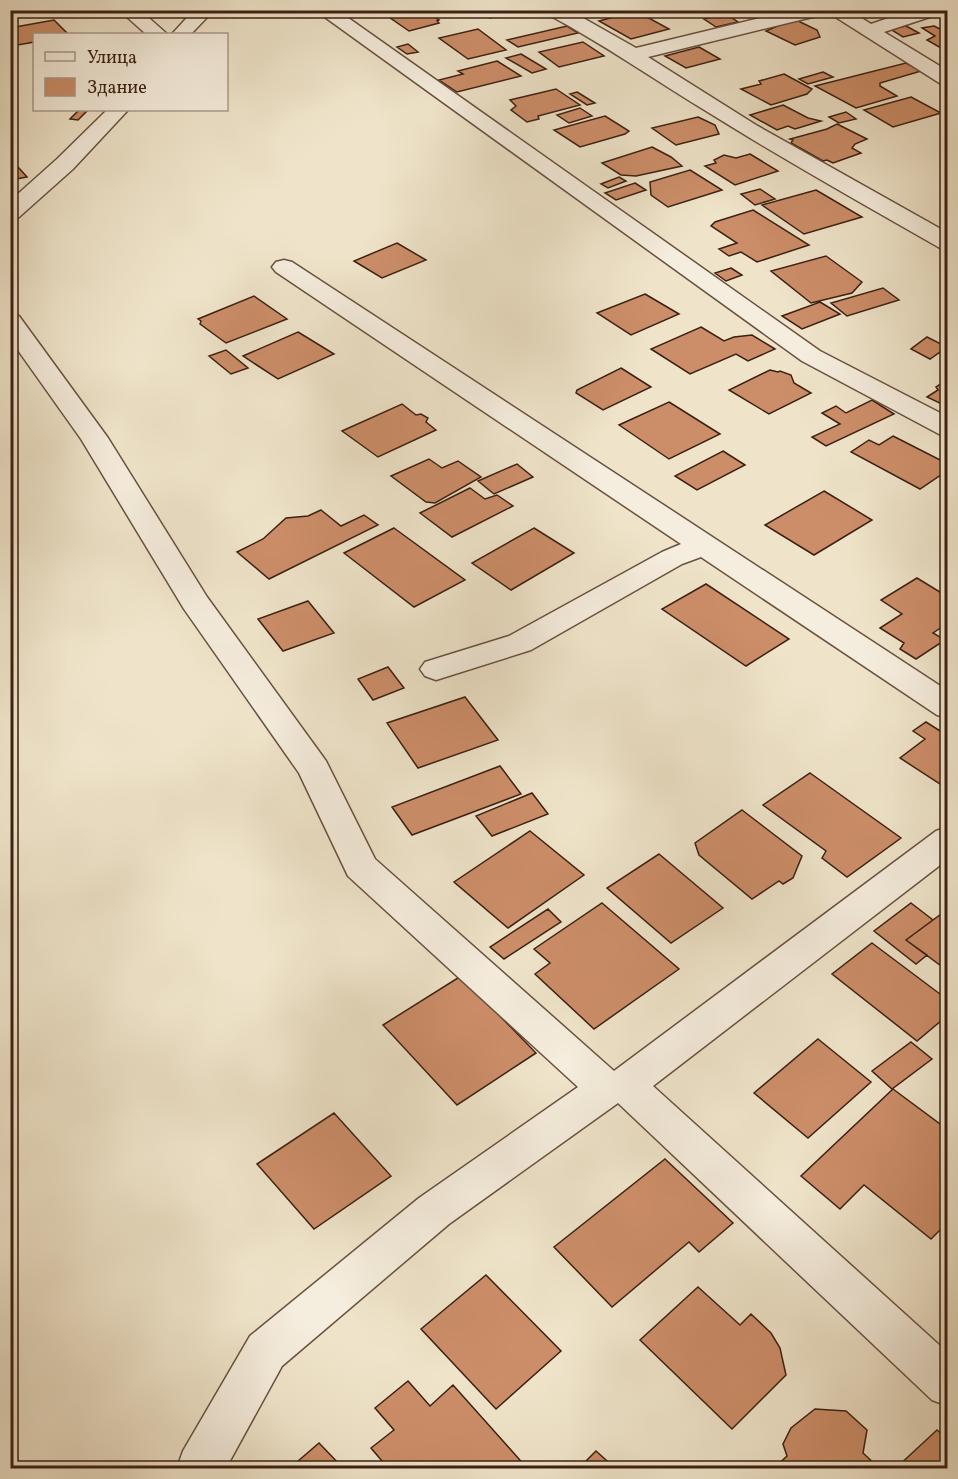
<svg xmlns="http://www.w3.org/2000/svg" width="958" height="1479" font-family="Vollkorn,serif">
  <rect width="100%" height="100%" fill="#efe4ca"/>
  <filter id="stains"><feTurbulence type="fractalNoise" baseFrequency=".00333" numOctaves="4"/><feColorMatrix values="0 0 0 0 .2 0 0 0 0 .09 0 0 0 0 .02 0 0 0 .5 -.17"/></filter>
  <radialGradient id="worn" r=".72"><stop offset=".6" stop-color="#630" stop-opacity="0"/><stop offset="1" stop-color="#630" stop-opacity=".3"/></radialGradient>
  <path fill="#cc8e69" stroke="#3c2012" stroke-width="1.5" d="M407,10H424L439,20L437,21L439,23L409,31L386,15Z
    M478,10H521L490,18Z
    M681,10H718L687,16Z
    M636,11L669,29L631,39L599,21Z
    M726,14L738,22L716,27L704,19Z
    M794,19L817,30L820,37L795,45L766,31Z
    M54,20L68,34H34V42L12,46L10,44V28Z
    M567,26L578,33L518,47L507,40Z
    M906,26L919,33L903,37L890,29Z
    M934,26L948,33V52L927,40L935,36L922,28Z
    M478,29L506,50L468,59L439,38Z
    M583,42L604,56L559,67L539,52Z
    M408,44L418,52L407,54L397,47Z
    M699,47L720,59L686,68L665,56Z
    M521,54L546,69L532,73L506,58Z
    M497,61L521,76L457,92L439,80L463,74L458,71Z
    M906,63L921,71L880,83V86L897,96L856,108L815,86Z
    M823,72L833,77L808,84L799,79Z
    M784,74L812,89L807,94L771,105L741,89L761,84L759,81Z
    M556,89L580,105L538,116L539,119L527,122L511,110L516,106L510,100Z
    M577,92L595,103L587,105L570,94Z
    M911,97L941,113L893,127L864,110Z
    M783,105L808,118L821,121L795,129L788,126L777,130L750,115Z
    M580,108L592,116L569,123L557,115Z
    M79,110H88L78,120L70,119Z
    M846,112L856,119L839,123L829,117Z
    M605,116L629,131L625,134L580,147L554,130Z
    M698,117L715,125L719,134L676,145L652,128Z
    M837,124L867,139L855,144L852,148L861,153L833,163L827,160L823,161L791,143L793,140L790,139L827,129Z
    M652,147L671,157L682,166L636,176L621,175L602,163Z
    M750,154L778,171L735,185L705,166L716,163L714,160L724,155L736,158Z
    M10,158L27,177L11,180L10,183Z
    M690,170L722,190L668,207L651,195L650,182Z
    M619,177L626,181L608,188L601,184Z
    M635,183L646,190L616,200L605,193Z
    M760,189L775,199L755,205L741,194Z
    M816,190L862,217L804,234L762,205Z
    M753,210L809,245L757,262L741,252L729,256L719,249L737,243L711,226L715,222Z
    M397,243L426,260L382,278L354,261Z
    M826,256L862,282L852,293L811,303L771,271Z
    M731,268L742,275L726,281L715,273Z
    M883,288L899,300L847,316L831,303Z
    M645,294L679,314L631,335L597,313Z
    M254,296L287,319L226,343L200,324L201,321L198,319Z
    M820,302L840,314L802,329L782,316Z
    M701,327L724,341L734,337L752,335L775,349L748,361L736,354L690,374L651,349Z
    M298,332L334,354L278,379L243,356Z
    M927,337L947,347L930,359L911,349Z
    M226,350L248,368L231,374L209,356Z
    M621,368L651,387L603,410L576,393L577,390Z
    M770,370L778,372L780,371L791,375L794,383L811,393L769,414L729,390Z
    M948,379V407L927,397L938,390L936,387Z
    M872,400L894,414L826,446L812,437L840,424L822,413L836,406L846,413Z
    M669,402L720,434L669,459L619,425Z
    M402,404L416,415L421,414L428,418L426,422L436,430L378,457L342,431Z
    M893,436L948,464V470L920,489L851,452L869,440L879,445Z
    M723,451L745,465L697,490L675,476Z
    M429,459L442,468L458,461L481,477L435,503L426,502L391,476Z
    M517,464L533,477L494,494L478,481Z
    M470,488L485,499L497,495L513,506L452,537L420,513Z
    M824,491L872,520L814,555L765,525Z
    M321,510L341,526L364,515L378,525L269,579L237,552L263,539L286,518L308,516Z
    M394,528L465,580L414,607L344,553Z
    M534,528L574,553L511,590L472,563Z
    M917,578L948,597V623L933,633L945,640L916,659L900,649L904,643L880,628L902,614L881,600Z
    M706,584L789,639L746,666L662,609Z
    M308,601L334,633L283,651L258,619Z
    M388,667L404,688L373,700L358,679Z
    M465,697L498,740L418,768L387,723Z
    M926,722L948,736L946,788L900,758L925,739L913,731Z
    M500,766L521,794L412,835L392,807Z
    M810,773L901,838L847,877L822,858L826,851L763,805Z
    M532,793L548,814L492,836L476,816Z
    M742,810L802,856L793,878L783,884L779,881L752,899L699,855L695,843Z
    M530,831L584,875L508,928L454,882Z
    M659,854L723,908L671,943L607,888Z
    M602,903L679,969L594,1029L535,974L550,963L534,949Z
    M911,903L933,920L906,940L927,955L916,964L874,931Z
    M548,909L561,922L504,959L490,947Z
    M948,909V971L906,940Z
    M872,943L948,1000V1015L917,1041L832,974Z
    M461,976L536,1053L457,1105L383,1025Z
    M818,1039L871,1082L808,1138L754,1093Z
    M911,1042L932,1059L892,1089L872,1071Z
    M893,1089L948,1130V1222L931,1239L864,1185L840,1209L801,1176Z
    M334,1113L391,1176L314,1229L257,1164Z
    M665,1159L733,1223L699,1252L689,1242L612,1307L554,1247Z
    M486,1275L561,1351L496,1409L421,1329Z
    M698,1287L740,1325L751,1314L771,1333L780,1348L786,1375L732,1429L640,1340Z
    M408,1381L430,1406L453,1385L527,1468H388L371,1448L394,1430L375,1408Z
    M815,1409L846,1411L867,1430L863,1453L879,1468H774L787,1456L783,1444L791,1428Z
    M937,1430L948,1439V1468H896Z
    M319,1443L343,1468H290Z
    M596,1451L615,1468H579Z"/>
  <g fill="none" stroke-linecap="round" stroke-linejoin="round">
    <g stroke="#695140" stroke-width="3">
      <path id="minor" d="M119,10H140L167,34H146Z
        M194,10H214L191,34H172Z
        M315,10H337L820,351L948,417V436L939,434L802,361Z
        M545,10H569L636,48L793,10H849L871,24L912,10H941L939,14L884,32L948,71V86L941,84L826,11L825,14L648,57L756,125L948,233V250L940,248C863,204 786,161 711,114C656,81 604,44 547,14Z
        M107,110H128L73,169L18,218L10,220V201L57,159Z
        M284,260L292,262L948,691V718L937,715L701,557L682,564L531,650L436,680L425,676L420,669L425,662L509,636L662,552L681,544L276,272L272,267L276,262Z
        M10,314L19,316L108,438L207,597L326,761L375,859L614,1071L936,831L948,827V859L653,1086L948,1353V1406L932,1400L618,1103L449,1224L282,1366L226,1468H177L183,1451L250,1336L419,1198L578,1087L348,876L299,773L184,609L81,439L10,339Z"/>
    </g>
    <use href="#minor" fill="#f5eddd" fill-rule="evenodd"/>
  </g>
  <rect width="958" height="1479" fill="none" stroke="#efe4ca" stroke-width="36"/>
  <rect x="12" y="12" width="934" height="1455" fill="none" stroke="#3c2012" stroke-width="3"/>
  <rect x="18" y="18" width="922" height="1443" fill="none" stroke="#3c2012" stroke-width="1.5"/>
  <rect x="33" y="33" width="195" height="78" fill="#f5eddd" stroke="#ab9b8c" stroke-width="1.5"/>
  <rect x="45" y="52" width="30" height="9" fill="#f5eddd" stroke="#ab9b8c" stroke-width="1.5"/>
  <text x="87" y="63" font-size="18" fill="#3c2012">Улица</text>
  <rect x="45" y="78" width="30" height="18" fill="#cc8e69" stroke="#ab9b8c" stroke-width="1.5"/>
  <text x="87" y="93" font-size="18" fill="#3c2012">Здание</text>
  <rect width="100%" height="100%" filter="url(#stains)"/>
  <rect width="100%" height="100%" fill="url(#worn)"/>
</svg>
